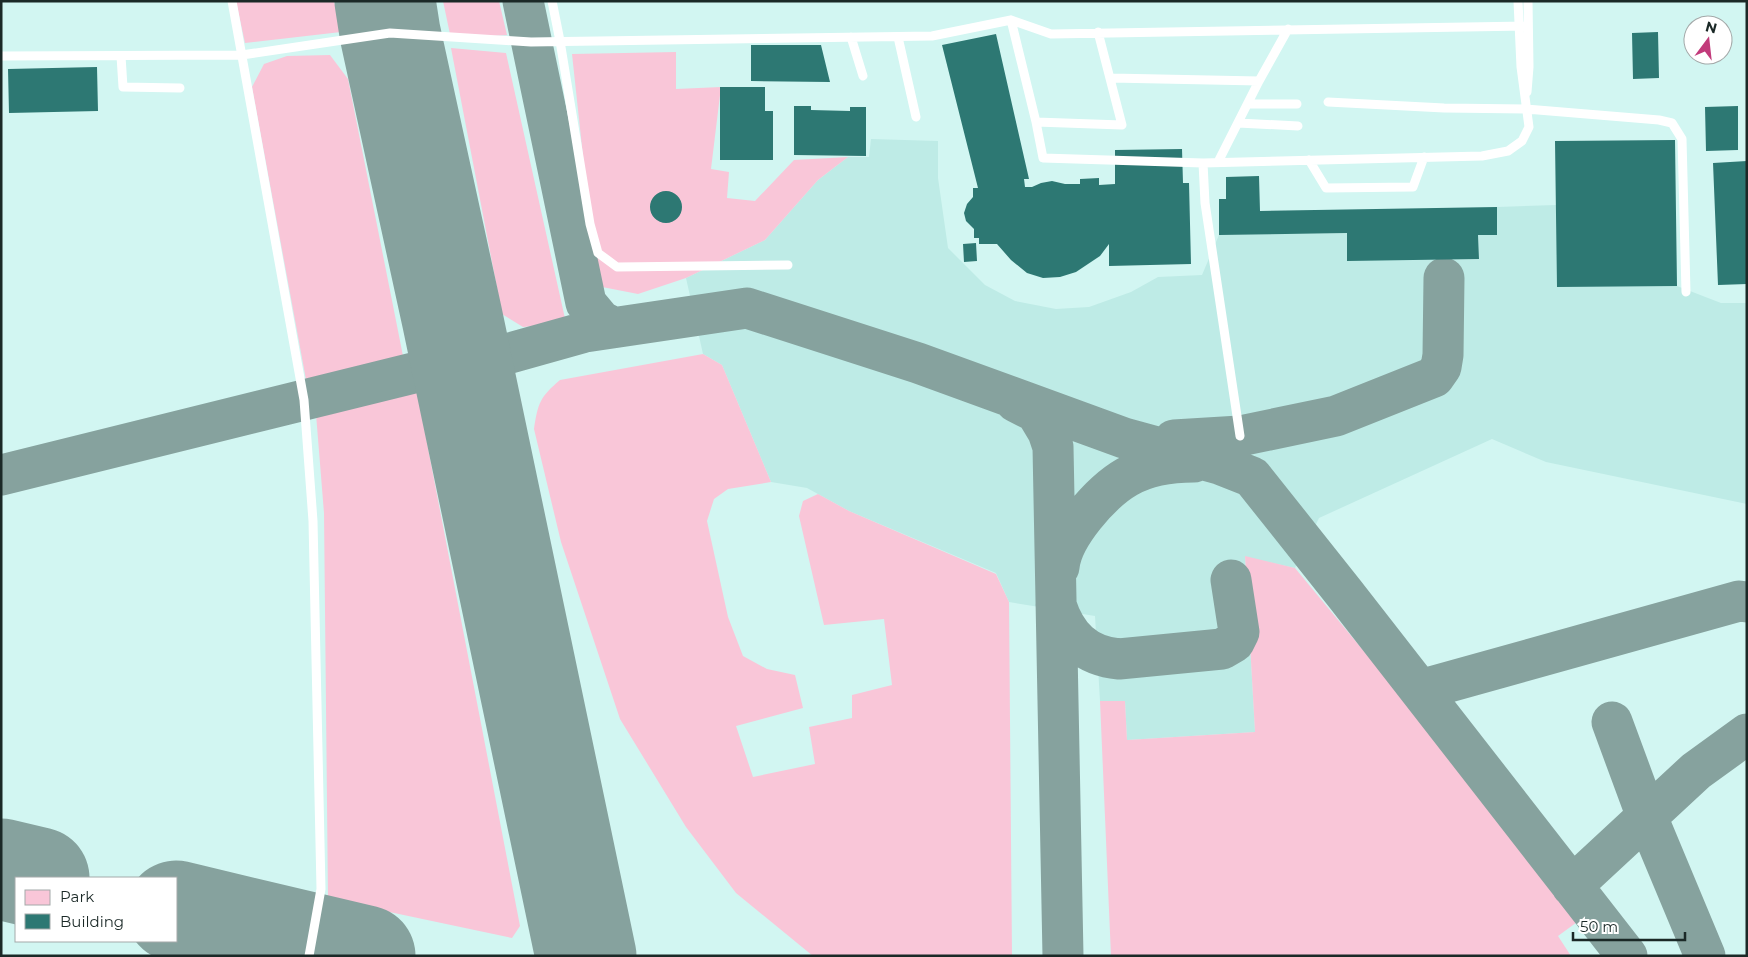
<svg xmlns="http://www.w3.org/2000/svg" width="1748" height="957" font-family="Montserrat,sans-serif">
  <rect width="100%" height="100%" fill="#d2f6f2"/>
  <path fill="#beebe6" d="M871,139L938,141V178L948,248L985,285L1015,301L1056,309L1089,307L1131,292L1158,277L1202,275L1219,235L1347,233V260L1479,259L1478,235H1497V207L1556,205L1677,286L1721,303H1747V504L1546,462L1492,439L1319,518L1295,568L1245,557L1255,732L1127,740L1125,701H1100L1095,616L1009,602L996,573L849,511L807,488L771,482L722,365L703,354L686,278L765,240L818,180L848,157H869Z"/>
  <path fill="#f9c6d8" d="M236,1H334L341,32L245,43Z
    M443,1H499L507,35L451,39Z
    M451,48L506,53L566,323L523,327L502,314Z
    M676,52V89L721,87L711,169L729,172L727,198L755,201L794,160L848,157L818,180L765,240L686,278L638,294L597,286L572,54Z
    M330,55L348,79L404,361L307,385L252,87L264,64L287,56Z
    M703,354L722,365L771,482L728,489L714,499L707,521L728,617L743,656L767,669L795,675L803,708L736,726L753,777L815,764L809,727L852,718V695L892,685L884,619L824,625L799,516L803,501L818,494L849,511L996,574L1009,602L1012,956H813L736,893L686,827L620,719L561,542L534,429C538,403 540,397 560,380Z
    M417,391L520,926L512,938L328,899L324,513L316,414Z
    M1245,556L1295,568L1584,917L1558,936L1571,956H1111L1100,701H1125L1127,740L1255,732Z"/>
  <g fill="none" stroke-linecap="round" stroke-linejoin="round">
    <path stroke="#86a29e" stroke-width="41" d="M523,1L586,303L601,321L613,327
      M452,317C455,324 458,333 462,339C472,352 489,354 503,355
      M1016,402L1036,412L1048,432L1053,447L1063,956
      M473,415L475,392L480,375L490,364L503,355L585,332L747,308L918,363L1124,438L1219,464L1252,477L1345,594L1627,956
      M1174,440L1240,436L1336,416L1434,377L1441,367L1443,355L1444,278
      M1,475L462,361
      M1059,567C1062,536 1101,492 1127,477C1146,466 1172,462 1194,462
      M1056,605C1066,636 1085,656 1119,659L1222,649L1234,642L1239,632L1231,580
      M1420,690L1739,601L1747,602
      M1612,722L1647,817L1705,956
      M1572,886L1696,771L1747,734"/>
    <path stroke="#86a29e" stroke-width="101" d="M385,1L390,33L452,317L586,956
      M1,869L39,878
      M176,911L365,956"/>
  </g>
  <path fill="#2d7873" d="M1658,32L1659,78L1633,79L1632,33Z
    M996,34L1029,179H1024L1025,187H1032L1041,183L1052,181L1065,184H1080V179L1099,178V185L1115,184V150L1182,149L1183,183H1189L1191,264L1109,266V244L1100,256L1076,272L1060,277L1043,278L1027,273L1011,260L997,244H979V238H974V229L966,221L964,213L967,204L973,197V188H978L942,45Z
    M751,45H821L830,82L751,81Z
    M97,67L98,111L9,113L8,69Z
    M720,87H765V111H773V160H720Z
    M794,106H811V110L850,111V107H866V156L794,155Z
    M1738,106V150L1706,151L1705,107Z
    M1675,140L1677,286L1557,287L1555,141Z
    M1747,161V284L1718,285L1713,163Z
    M1259,176L1260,211L1497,207V235H1478L1479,259L1347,261V233L1219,235V199H1226V177Z
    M650 207a16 16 0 1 1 32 0a16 16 0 1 1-32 0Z
    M976,243L977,261L964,262L963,244Z"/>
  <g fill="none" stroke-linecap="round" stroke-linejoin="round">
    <path stroke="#fff" stroke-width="9" d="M232,1L304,400L313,521L321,889L309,956
      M552,1L560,41L590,224L598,253L617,267L788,265
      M1011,20L1036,122L1043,158L1203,163
      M851,37L863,76
      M898,37L916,117
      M1,56L242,55L390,33L531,42L932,36L1011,20L1051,34L1528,26
      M121,56L123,87L180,88
      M1111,78L1259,81
      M1527,92L1529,67L1528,1
      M1328,102L1444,108L1526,109L1659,120L1672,123L1682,139L1686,292
      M1248,104H1297
      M1036,122L1122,125L1098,32
      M1238,123L1298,126
      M1309,160L1326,188L1413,187L1424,157
      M1218,162L1259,81L1288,29
      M1240,436L1205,203L1203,163L1482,156L1508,151L1522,141L1529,127L1521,67L1518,1"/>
  </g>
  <rect width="1748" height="957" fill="none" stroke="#1b2927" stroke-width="5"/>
  <rect x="15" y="877" width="162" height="65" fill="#ffffff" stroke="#a4a9a9"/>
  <rect x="25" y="890" width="25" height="15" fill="#f9c6d8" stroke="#a4a9a9"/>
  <text x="60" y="902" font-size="15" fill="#1b2927">Park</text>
  <rect x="25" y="914" width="25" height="15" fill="#2d7873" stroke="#a4a9a9"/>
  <text x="60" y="927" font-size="15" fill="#1b2927">Building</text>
  <g transform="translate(1708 40) rotate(15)"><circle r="24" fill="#ffffff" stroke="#a4a9a9"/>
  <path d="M0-4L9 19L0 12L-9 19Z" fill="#c23b7b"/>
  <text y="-8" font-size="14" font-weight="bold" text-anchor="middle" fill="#1b2927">N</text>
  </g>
  <path d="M1573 932v8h112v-8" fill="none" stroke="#1b2927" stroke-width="2.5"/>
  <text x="1580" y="932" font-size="15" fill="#1b2927" stroke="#ffffff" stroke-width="4" paint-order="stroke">50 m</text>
</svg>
